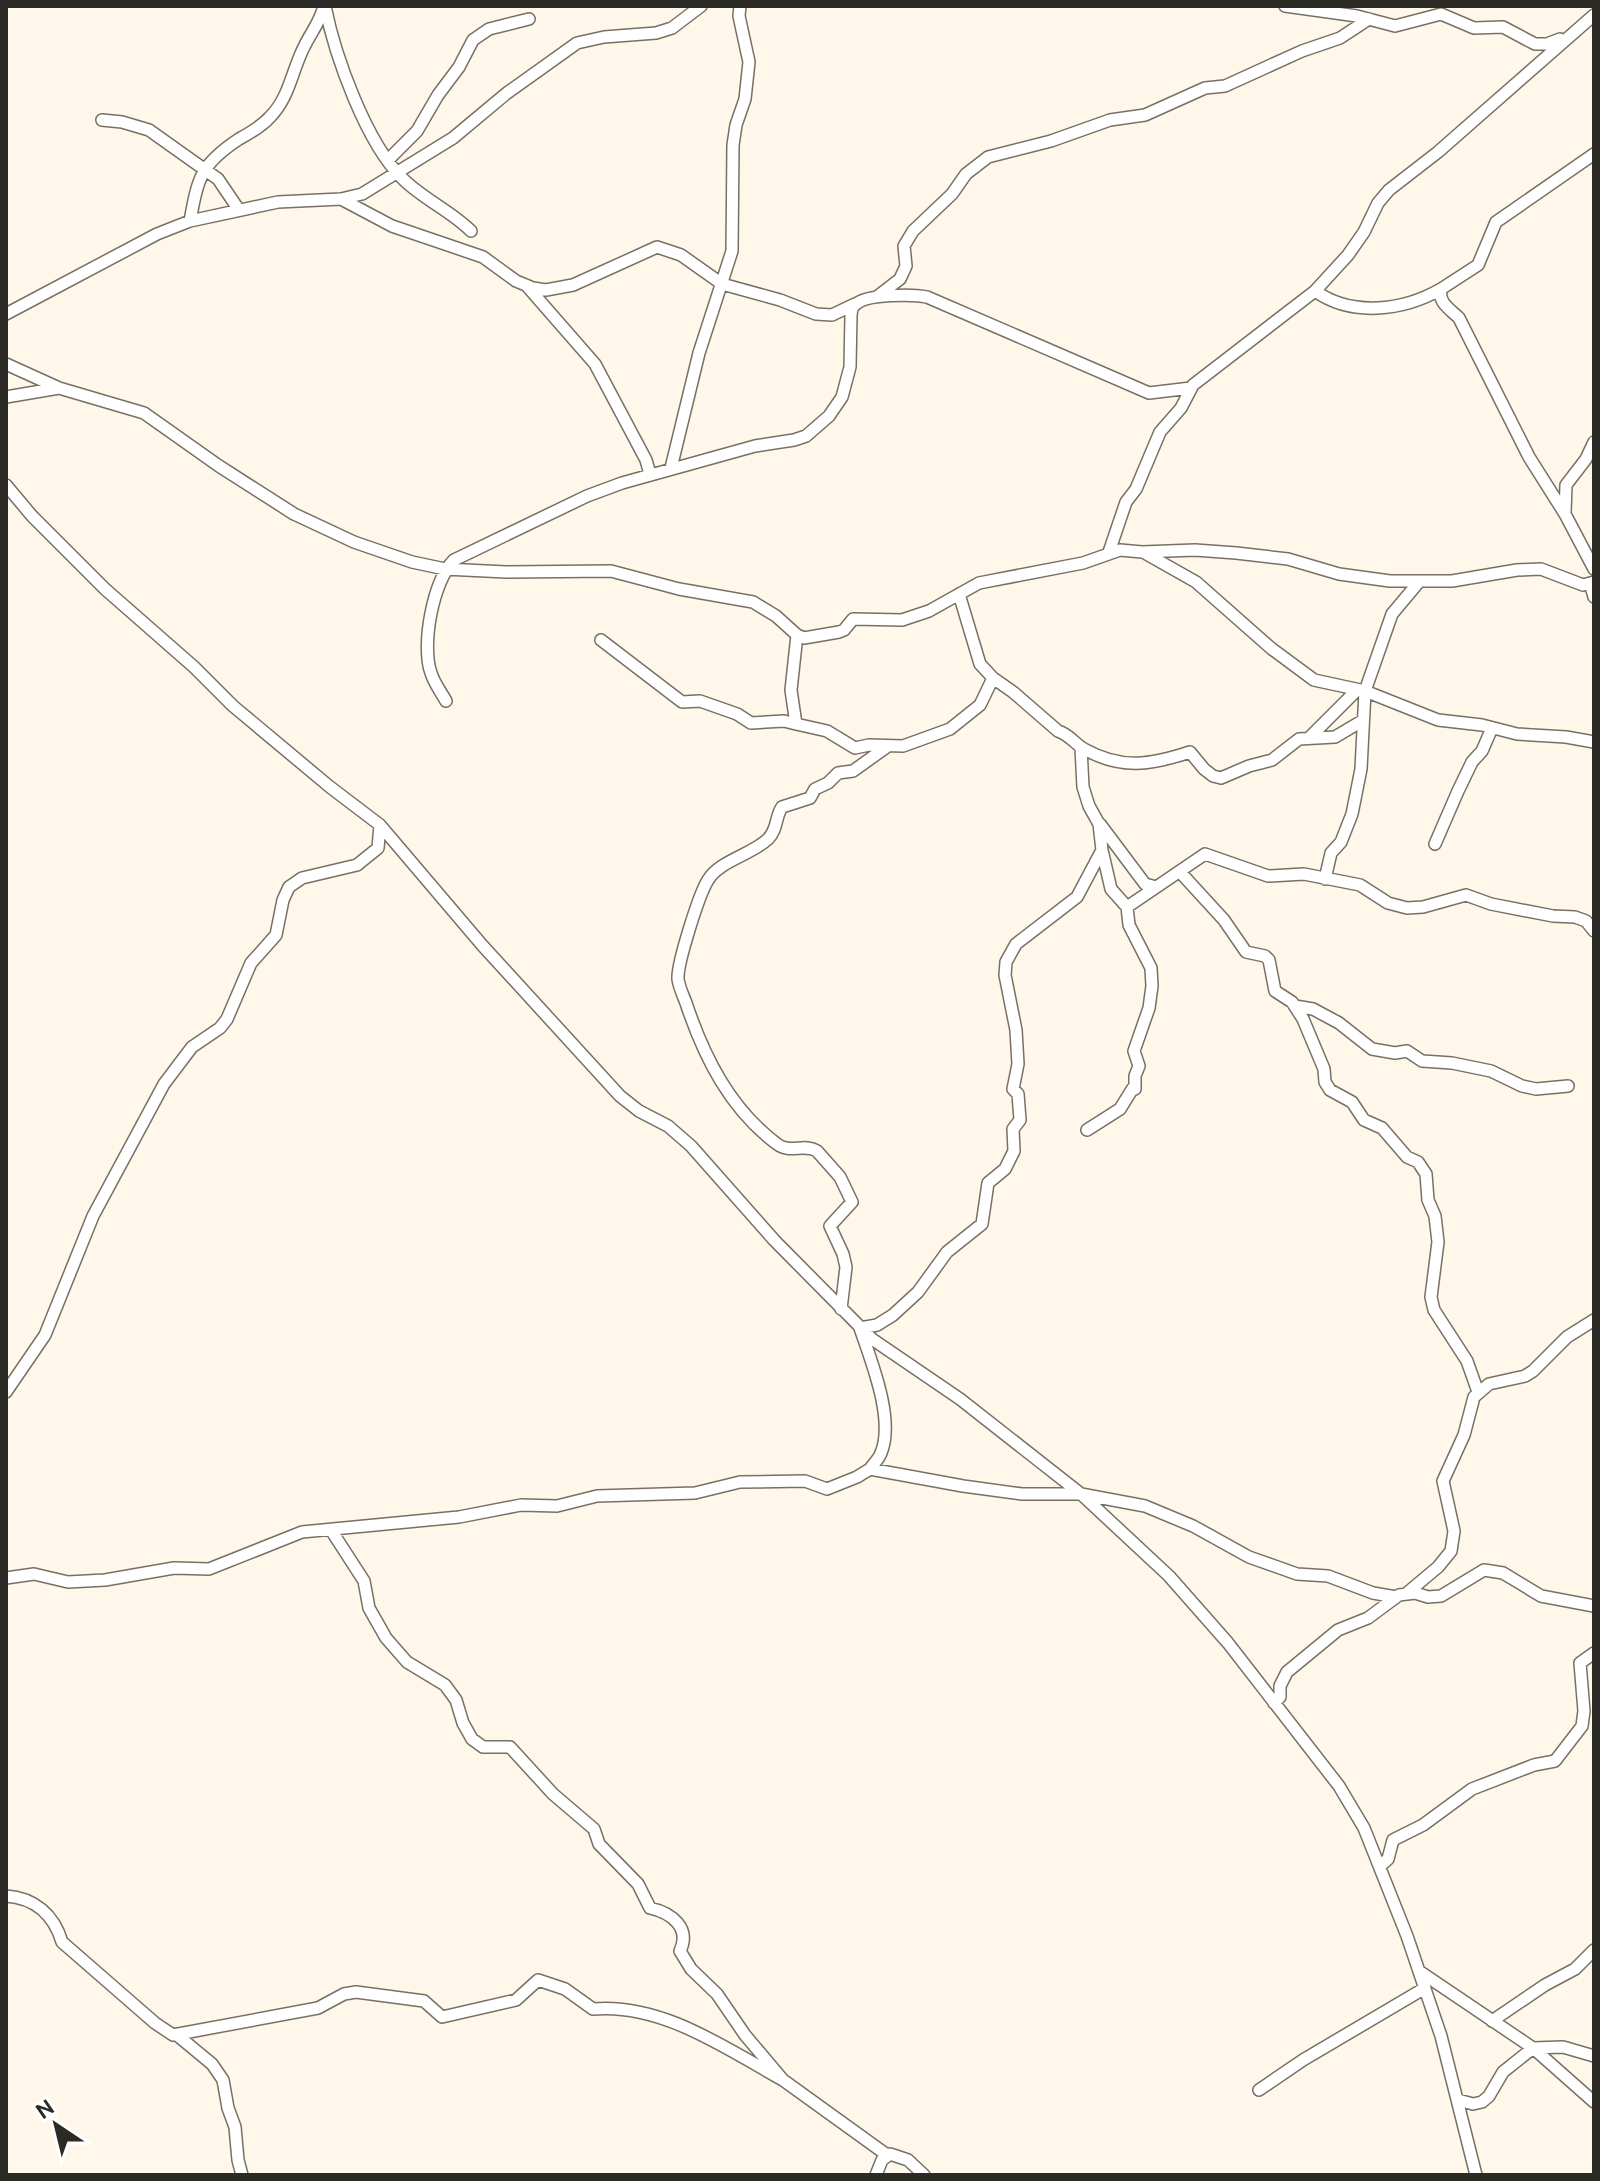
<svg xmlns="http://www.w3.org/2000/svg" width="1600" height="2181" font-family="Ubuntu,sans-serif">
  <rect width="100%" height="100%" fill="#fff7e9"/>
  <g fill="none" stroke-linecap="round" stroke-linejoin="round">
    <g stroke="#777064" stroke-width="14">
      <path id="minor" d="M325,6C335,56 366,143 403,179C423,199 451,211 471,231
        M1285,6L1357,16L1395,26L1441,14L1474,28L1503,27L1535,44H1547L1560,39
        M102,120L122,122L149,130L218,179L239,210
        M1594,154L1496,222L1478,265L1441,289C1438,303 1450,309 1459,318L1529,457L1565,514L1594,569
        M389,159L417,131L438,95L459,67L473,40L489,29L529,19
        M341,199L392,226L483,257L516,281L533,288L546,290L573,285L657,247L681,255L722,284L780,300L816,314L832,315L855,304
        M190,221C198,177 201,164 239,139C250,133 262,126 270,117C290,97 292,69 305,45C312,31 320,22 324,6
        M526,285L595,364L646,460L650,474
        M1315,291C1352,317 1403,311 1441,289
        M878,296L900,279L906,266L904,246L913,231L952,194L966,174L988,157L1051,141L1110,120L1145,115L1205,88L1225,86L1302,51L1340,38L1369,19
        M6,314L157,234L190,221L278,202L341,199L362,194L453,138L507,93L577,43L604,37L656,33L672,28L701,6
        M6,364L59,388L144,413L219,466L294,514L354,542L412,562L445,569L506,572L611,571L679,589L753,602L776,616L797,635L804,638L839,632L844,630L853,619L902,620L929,611L979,583L1083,563L1120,550L1142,552L1195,550L1236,553L1288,559L1339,574L1390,581H1452L1517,570L1541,569L1583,585L1594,582
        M6,397L59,388
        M671,468L699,353L732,251L733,145L736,125L745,99L749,62L739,16L740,6
        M6,485L32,516L105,589L194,667L233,706L330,787L380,825L482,945L620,1096L639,1111L668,1126L691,1146L774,1240L872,1339L960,1399L1081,1494L1169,1576L1228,1643L1339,1786L1364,1828L1407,1936L1441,2036L1476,2175
        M1565,513L1566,485L1586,459L1594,442
        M1109,552L1126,502L1136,489L1160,432L1181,408L1193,385L1315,291L1348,255L1364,232L1378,203L1389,190L1438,152L1594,15
        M1143,552L1196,582L1272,649L1314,680L1365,691L1438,720L1482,725L1517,734L1566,737L1594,742
        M1590,583L1594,597
        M959,594L980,664L993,678L1013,692L1058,731C1070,735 1075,744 1084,749C1122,770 1151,765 1190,752L1204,769L1213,776L1221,778L1249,766L1272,760L1299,739L1335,737L1362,721
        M797,635L791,690L796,724L827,731L855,748L869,745L903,746L950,729L980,705L993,678
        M601,640L682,702L700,701L737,714L751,723L784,721L796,724
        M446,701C441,692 434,683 431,673C421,645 433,581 454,560L587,496L622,483L755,446L794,440L806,436L829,416L842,397L850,367L851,315C852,310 851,308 856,304C867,294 913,294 927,297L1149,393L1191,388
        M1310,737L1357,690
        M1100,824L1145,884L1156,887
        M1435,844L1458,791L1472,762L1482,751L1492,728
        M1180,872L1224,920L1246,952L1265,956L1269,960L1275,991L1292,1002L1303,1019L1324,1069L1325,1082L1330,1090L1352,1102L1364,1120L1382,1128L1407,1157L1418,1162L1426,1174L1428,1200L1435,1216L1438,1242L1431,1297L1434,1310L1467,1361L1478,1392
        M1325,879L1331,853L1341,842L1352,814L1361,769L1365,691L1392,614L1418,583
        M1127,907L1205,854L1268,876L1304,874L1360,885L1388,903L1407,908L1423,907L1466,895L1491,904L1553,916L1575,917L1586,921L1594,931
        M1295,1006L1313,1009L1339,1023L1372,1049L1395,1053L1407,1051L1422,1061L1452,1063L1491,1071L1522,1086L1536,1089L1568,1086
        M1087,1130L1120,1109L1133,1088L1135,1089V1076L1139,1066L1134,1051L1149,1008L1152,986L1151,968L1129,925L1127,907L1111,889L1102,850
        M841,1309L846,1267L843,1254L830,1226L852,1202L840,1177L817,1151C804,1143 790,1154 777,1144C730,1109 704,1057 686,1003C683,995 679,987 678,979C677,964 699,894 708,880C719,861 751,855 768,839C778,829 775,817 782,807L810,798L815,789L828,783L838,773L853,771L888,746
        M6,1392L45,1335L93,1216L164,1084L192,1047L220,1028L227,1019L251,963L276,935L283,900L289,887L302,878L357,865L378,848L380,825
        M870,1469C873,1464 879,1459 881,1453C895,1419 871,1361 860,1328L877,1325L893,1315L918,1292L947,1252L982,1224L988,1183L1005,1169L1014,1151L1013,1129L1020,1120L1018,1094L1013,1089L1018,1064L1016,1030L1005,975L1006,962L1016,944L1077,897L1102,850L1099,824L1089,806L1083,787L1081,748
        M331,1530L364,1581L369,1608L386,1638L407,1662L445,1685L456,1700L463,1723L472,1739L483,1747H510L553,1794L594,1829L599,1844L638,1884L650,1908C672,1913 691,1928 680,1951L691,1969L717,1994L745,2035L783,2080L887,2155
        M6,1578L34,1574L68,1582L105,1580L174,1568L209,1569L302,1532L459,1517L521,1505L557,1506L597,1496L695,1493L740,1482L805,1481L827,1489L857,1477L870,1469L963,1486L1022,1494H1081L1145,1506L1193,1526L1249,1557L1297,1574L1328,1576L1373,1593L1396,1597
        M1407,1593L1438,1567L1451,1551L1454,1531L1443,1481L1464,1435L1474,1397L1489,1384L1525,1376L1533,1371L1567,1337L1594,1320
        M1274,1703L1280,1697V1686L1287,1672L1338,1630L1368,1618L1399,1595L1415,1593L1428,1597L1441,1596L1484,1570L1503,1573L1541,1596L1594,1606
        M1380,1866L1388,1859L1393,1840L1423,1825L1472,1789L1534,1765L1555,1761L1582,1726L1584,1711L1580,1663L1594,1653
        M6,1896C35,1898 54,1915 62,1942L155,2023L173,2035L318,2008L344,1994L356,1992L424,2001L442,2017L516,2000L538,1980L565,1989L593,2009C662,2003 725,2048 783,2080
        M1419,1971L1533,2048L1594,2102
        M1492,2021L1545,1985L1575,1969L1594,1950
        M177,2035L212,2064L223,2080L228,2108L235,2127L238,2160L242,2175
        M1259,2090L1303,2060L1425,1988
        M1458,2100L1473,2104L1482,2102L1489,2096L1503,2072L1533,2048L1563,2047L1594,2056
        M876,2175L882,2160L890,2154L908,2160L924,2175"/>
    </g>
    <use href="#minor" stroke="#fff" stroke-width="11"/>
  </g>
  <rect width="1600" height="2181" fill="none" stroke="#2c2a25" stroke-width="16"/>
  <g transform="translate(56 2125) rotate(325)" stroke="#ffffff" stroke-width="6" paint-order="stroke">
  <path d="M0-6L14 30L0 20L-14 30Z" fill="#2c2a25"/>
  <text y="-12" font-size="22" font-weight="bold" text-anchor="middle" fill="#2c2a25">N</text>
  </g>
</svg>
